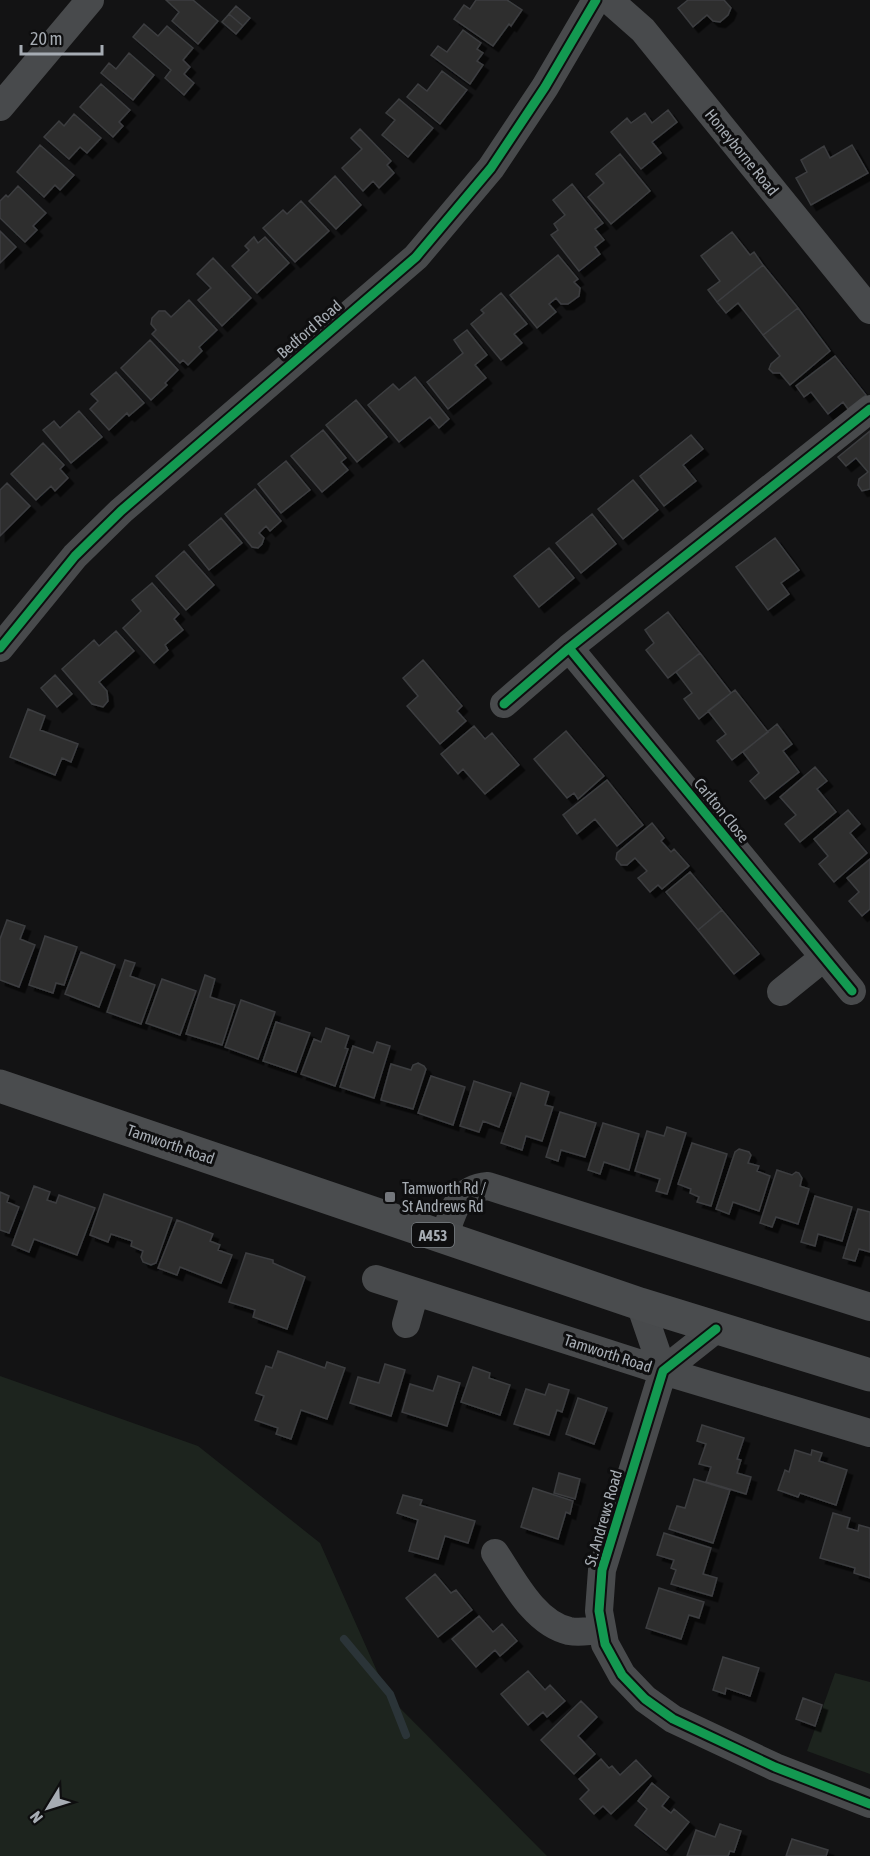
<svg xmlns="http://www.w3.org/2000/svg" width="870" height="1856" font-family="'Asap Condensed',sans-serif">
  <defs>
    <filter id="shadow"><feDropShadow dx="5.5" dy="5.5" stdDeviation="0" flood-color="#0009"/></filter>
  </defs>
  <rect width="100%" height="100%" fill="#131314"/>
  <path fill="#1d241e" d="M0,1376L198,1446L320,1543L388,1696L547,1856H0Z
    M835,1673L870,1682V1774L807,1751Z"/>
  <g fill="none" stroke-linecap="round" stroke-linejoin="round">
    <path stroke="#2b3438" stroke-width="8" d="M344,1639L390,1694L406,1735"/>
  </g>
  <path fill="#2e2e2f" stroke="#3c3e40" stroke-width="1.5" filter="url(#shadow)" d="M166,0H193L218,21L198,44L172,21L179,12Z
    M476,0H507L522,10L511,26L509,24L493,46L454,19L464,5L470,9Z
    M688,0H724L731,8L728,15L720,22L713,21L707,15L693,27L678,8Z
    M236,6L250,18L243,26L229,14Z
    M229,14L243,26L236,34L222,22Z
    M144,24L158,36L167,26L193,48L183,60L190,67L184,74L194,83L184,95L165,78L171,70L133,37Z
    M463,30L481,43L477,49L483,53L477,61L483,65L470,84L431,55L438,46L447,52Z
    M129,53L154,75L133,100L101,73L109,63L116,69Z
    M442,71L467,90L440,124L407,97L418,84L427,91Z
    M101,84L130,110L119,122L123,126L113,137L80,107Z
    M399,99L433,128L408,157L382,135L395,120L386,113Z
    M668,110L677,122L652,142L661,153L641,169L611,132L627,118L631,123L645,113L652,123Z
    M74,114L101,138L87,153L80,147L69,159L44,137L59,121L64,126Z
    M360,129L391,161L387,165L394,173L379,188L373,181L363,191L342,168L362,149L351,138Z
    M40,145L74,175L60,190L55,185L44,197L17,172Z
    M852,145L868,173L811,205L796,178L807,172L801,160L824,146L830,158Z
    M620,154L650,191L611,224L588,197L604,183L596,174Z
    M335,176L361,205L336,229L309,201Z
    M572,184L603,223L595,229L604,240L595,247L600,254L579,271L551,235L558,230L554,224L565,215L553,200Z
    M18,186L46,213L33,226L37,230L25,242L0,218V201L6,195L8,197Z
    M301,201L329,231L295,262L263,228L283,210L287,214Z
    M0,231L16,247L0,263Z
    M732,232L750,255L754,252L763,265L717,302L708,290L720,281L701,256Z
    M254,237L258,243L265,237L289,263L257,293L232,266L249,250L245,246Z
    M558,255L578,279L574,282L580,288L579,296L568,304H561L556,298L549,304L556,312L537,328L510,295Z
    M213,258L251,298L222,326L198,300L211,288L197,274Z
    M763,265L798,308L763,335L738,303L726,313L717,302Z
    M501,293L527,324L514,334L522,343L501,360L471,324L484,313L481,310Z
    M189,300L217,330L199,347L202,351L188,365L183,360L180,363L152,334L156,330L151,324L152,318L159,311H165L171,317Z
    M798,308L830,351L790,385L780,373H773L769,369L771,364L780,356L763,335Z
    M467,330L487,355L475,365L486,378L448,409L427,382L463,353L454,340Z
    M150,340L178,370L165,383L167,385L151,400L121,368Z
    M835,356L866,395L848,409L843,402L828,414L811,392L804,397L796,386Z
    M116,372L144,403L129,416L127,413L109,430L90,409L98,401L91,394Z
    M415,377L449,419L439,428L430,417L399,442L368,405L393,384L399,390Z
    M356,400L387,437L357,462L326,425Z
    M79,411L102,437L71,463L43,430L54,421L60,428Z
    M323,430L346,458L341,462L348,470L322,492L291,456Z
    M870,431V489L862,491L858,485L859,479L868,472L856,458L846,466L838,457Z
    M691,435L703,449L683,465L696,481L664,506L640,476Z
    M43,443L64,465L60,469L68,478L55,491L51,486L36,500L11,474Z
    M286,461L310,490L281,513L258,484Z
    M633,480L658,510L623,539L598,509Z
    M7,483L30,506L0,536V490Z
    M255,489L281,521L270,531L266,526L259,533L264,538L262,544L258,548L252,547L225,514Z
    M592,514L616,544L581,573L556,543Z
    M221,518L242,543L209,570L189,545Z
    M775,538L799,570L781,583L789,594L768,610L736,567Z
    M549,548L574,578L539,607L514,576Z
    M184,551L214,585L186,610L156,576Z
    M152,583L179,614L174,619L183,630L165,645L168,650L154,663L123,628L141,611L132,600Z
    M668,612L700,653L668,678L646,650L654,643L645,630Z
    M116,631L134,651L99,682L107,691L108,701L103,707L92,704L62,669L94,640L99,646Z
    M700,653L731,693L699,719L684,699L692,693L676,672Z
    M423,660L462,706L457,711L466,721L440,744L407,706L418,696L403,678Z
    M55,675L72,694L57,707L41,688Z
    M735,690L768,732L732,760L717,741L726,734L708,711Z
    M28,709L45,716L40,730L78,744L71,762L62,758L55,775L10,757Z
    M777,724L792,744L783,751L799,772L765,799L750,781L759,773L743,752Z
    M474,726L485,739L492,733L519,765L485,794L463,769L458,774L441,754Z
    M566,731L604,776L578,799L574,793L567,798L534,759Z
    M815,767L827,781L817,789L836,812L800,842L785,824L796,815L780,797Z
    M607,780L643,825L617,846L595,819L577,834L563,815Z
    M848,810L860,824L850,833L867,853L834,882L819,864L828,856L814,839Z
    M652,823L664,838L661,841L671,852L674,849L689,866L662,889L658,885L650,892L638,878L647,871L635,858L627,865H621L616,859L617,853Z
    M870,859V909L862,916L849,901L859,892L847,878Z
    M690,872L722,910L698,930L666,892Z
    M722,910L759,954L734,974L698,930Z
    M7,920L25,926L20,939L35,945L19,987L0,980V939Z
    M45,936L77,947L64,985L56,983L53,993L29,985Z
    M81,952L115,965L99,1007L65,994Z
    M125,960L135,963L130,976L155,985L141,1024L107,1012Z
    M205,975L215,979L210,997L235,1005L222,1045L186,1034Z
    M162,979L196,991L180,1035L146,1023Z
    M241,1000L275,1012L258,1059L225,1047Z
    M276,1022L310,1033L296,1072L263,1061Z
    M326,1028L349,1036L345,1048L348,1049L335,1086L301,1074L314,1039L321,1042Z
    M377,1042L390,1046L374,1098L340,1087L353,1046L373,1053Z
    M418,1063L424,1066L426,1069L413,1109L381,1100L391,1064L411,1070L413,1065Z
    M431,1076L465,1087L453,1125L418,1113Z
    M474,1081L511,1093L499,1127L483,1121L479,1132L460,1126Z
    M521,1083L549,1092L545,1105L553,1107L542,1141L526,1136L522,1150L501,1143Z
    M560,1112L596,1123L585,1157L561,1150L558,1161L546,1157Z
    M603,1123L639,1134L629,1170L604,1162L600,1174L588,1170Z
    M667,1127L686,1133L667,1194L656,1191L660,1179L635,1171L647,1131L664,1136Z
    M692,1143L727,1154L711,1206L697,1202L699,1197L690,1193L691,1189L678,1184Z
    M739,1149L749,1152L751,1155L748,1163L759,1166L757,1171L770,1176L759,1211L733,1202L729,1214L716,1209L735,1152Z
    M777,1170L792,1175L796,1172L799,1173L802,1178L800,1186L809,1189L798,1224L776,1217L772,1227L760,1223Z
    M34,1186L50,1192L47,1200L56,1203L59,1195L95,1208L77,1255L34,1239L29,1252L12,1245Z
    M0,1192L9,1196L7,1202L19,1207L9,1233L0,1230Z
    M104,1194L172,1218L156,1263L151,1265L143,1262L141,1257L143,1251L131,1246L132,1241L111,1234L108,1242L90,1235Z
    M815,1196L852,1207L842,1241L818,1234L815,1246L801,1242Z
    M858,1209L870,1212V1252L859,1249L855,1261L843,1258Z
    M177,1220L213,1234L210,1241L220,1245L218,1250L232,1255L221,1283L180,1267L177,1275L158,1268Z
    M246,1253L273,1260V1263L305,1277L287,1329L253,1317L255,1310L229,1302Z
    M278,1351L325,1368L327,1362L345,1368L327,1419L301,1410L291,1439L276,1434L278,1428L255,1420L264,1396L256,1393L266,1366L272,1368Z
    M385,1364L405,1370L391,1416L350,1403L358,1377L379,1383Z
    M473,1367L490,1373L489,1378L510,1385L500,1415L461,1402Z
    M438,1376L460,1383L447,1426L402,1412L410,1384L433,1391Z
    M549,1384L569,1390L562,1412L557,1410L549,1435L514,1424L526,1389L545,1395Z
    M578,1398L607,1408L594,1444L566,1434Z
    M702,1425L744,1438L737,1459L741,1460L737,1473L751,1477L746,1494L706,1482L711,1467L699,1464L706,1444L697,1441Z
    M795,1450L811,1455L812,1450L822,1453L819,1461L847,1470L836,1505L800,1493L798,1497L778,1490L785,1470L789,1472Z
    M559,1473L580,1479L575,1499L554,1493Z
    M694,1479L730,1490L713,1543L669,1529L677,1506L685,1508Z
    M533,1488L573,1501L570,1514L566,1512L558,1539L521,1527Z
    M403,1495L422,1500L420,1505L475,1521L468,1543L445,1536L438,1559L409,1551L418,1520L397,1513Z
    M833,1513L850,1518L847,1528L858,1531L859,1525L870,1528V1578L854,1573L855,1568L820,1558Z
    M664,1533L711,1548L703,1574L717,1578L712,1596L671,1584L676,1570L671,1568L674,1560L657,1555Z
    M435,1574L451,1593L456,1590L472,1610L438,1637L406,1598Z
    M659,1588L704,1602L699,1618L689,1615L681,1639L646,1628Z
    M479,1616L493,1632L502,1624L517,1641L500,1656L495,1650L476,1667L452,1639Z
    M723,1657L759,1668L750,1696L726,1688L725,1694L713,1690Z
    M528,1671L545,1690L550,1685L565,1701L547,1717L543,1712L528,1725L501,1694Z
    M803,1698L822,1705L815,1726L796,1719Z
    M581,1701L597,1717L578,1736L595,1754L574,1774L541,1740Z
    M601,1759L609,1768L612,1766L620,1775L636,1760L651,1776L611,1814L603,1806L594,1814L580,1799L589,1790L579,1779Z
    M652,1783L669,1797L662,1806L671,1813L674,1809L689,1822L666,1850L635,1825L647,1809L638,1801Z
    M720,1824L741,1831L734,1852L730,1851L728,1856H687L696,1830L715,1837Z
    M792,1839L828,1850L826,1856H786Z"/>
  <g fill="none" stroke-linecap="round" stroke-linejoin="round">
    <path stroke="#484a4c" stroke-width="28" d="M609,0L643,30L870,310
      M0,107L90,0
      M0,648L75,556L121,511L416,257L491,168L545,87L596,0
      M569,648L852,991
      M504,704L569,648L870,409
      M781,992L823,958
      M444,1238C453,1212 456,1189 488,1186L870,1307
      M376,1279L663,1371L870,1433
      M640,1304L663,1371
      M406,1324L415,1292
      M716,1329L663,1371L602,1570L599,1611L605,1644L622,1675L645,1699L673,1719L775,1767L870,1804
      M495,1553C513,1580 534,1623 569,1631C580,1633 592,1631 602,1629"/>
    <path stroke="#4a4c4e" stroke-width="33" d="M0,1086L640,1304L870,1375"/>
    <g stroke="#0e0e0f" stroke-width="13">
      <path id="cycleway" d="M0,648L75,556L121,511L416,257L491,168L545,87L596,0
        M569,648L852,991
        M504,704L569,648L870,409
        M716,1329L663,1371L602,1570L599,1611L605,1644L622,1675L645,1699L673,1719L775,1767L870,1804"/>
    </g>
    <use href="#cycleway" stroke="#139951" stroke-width="9"/>
  </g>
  <rect fill="#73767b" stroke="#0e0e0f" stroke-width="2" x="384" y="1191" width="12" height="12" rx="3"/>
  <g text-anchor="middle" dominant-baseline="central" stroke-width="6" stroke-linejoin="round" paint-order="stroke">
    <rect fill="#0e0e0f" stroke="#787d82" stroke-width="1.5" x="412" y="1223" width="42" height="24" rx="4.5"/>
    <g font-size="15" font-weight="bold" fill="#a6acb3">
      <text x="433" y="1235">A453</text>
    </g>
    <g font-size="16" fill="#a6acb3" stroke="#0e0e0f">
      <text transform="translate(742 152) rotate(51)">Honeyborne Road</text>
      <text transform="translate(309 329) rotate(-41)">Bedford Road</text>
      <text transform="translate(722 810) rotate(51)">Carlton Close</text>
      <text transform="translate(171 1144) rotate(19)">Tamworth Road</text>
      <text transform="translate(608 1353) rotate(18)">Tamworth Road</text>
      <text transform="translate(603 1518) rotate(-74)">St. Andrews Road</text>
    </g>
    <g font-size="16" fill="#a6acb3" stroke="#0e0e0f" text-anchor="start">
      <text x="402" y="1188">Tamworth Rd /<tspan x="402" dy="18">St Andrews Rd</tspan></text>
    </g>
  </g>
  <g transform="translate(48 1808) rotate(232)" stroke="#0e0e0f" stroke-width="4.5" paint-order="stroke">
  <path d="M0-4.5L10 22L0 15L-10 22Z" fill="#a6acb3"/>
  <text y="-9" font-size="16" font-weight="bold" text-anchor="middle" fill="#a6acb3">N</text>
  </g>
  <path d="M21 45v9h81v-9" fill="none" stroke="#a6acb3" stroke-width="3"/>
  <text x="30" y="45" font-size="18" fill="#a6acb3" stroke="#0e0e0f" stroke-width="4.5" paint-order="stroke">20 m</text>
</svg>
